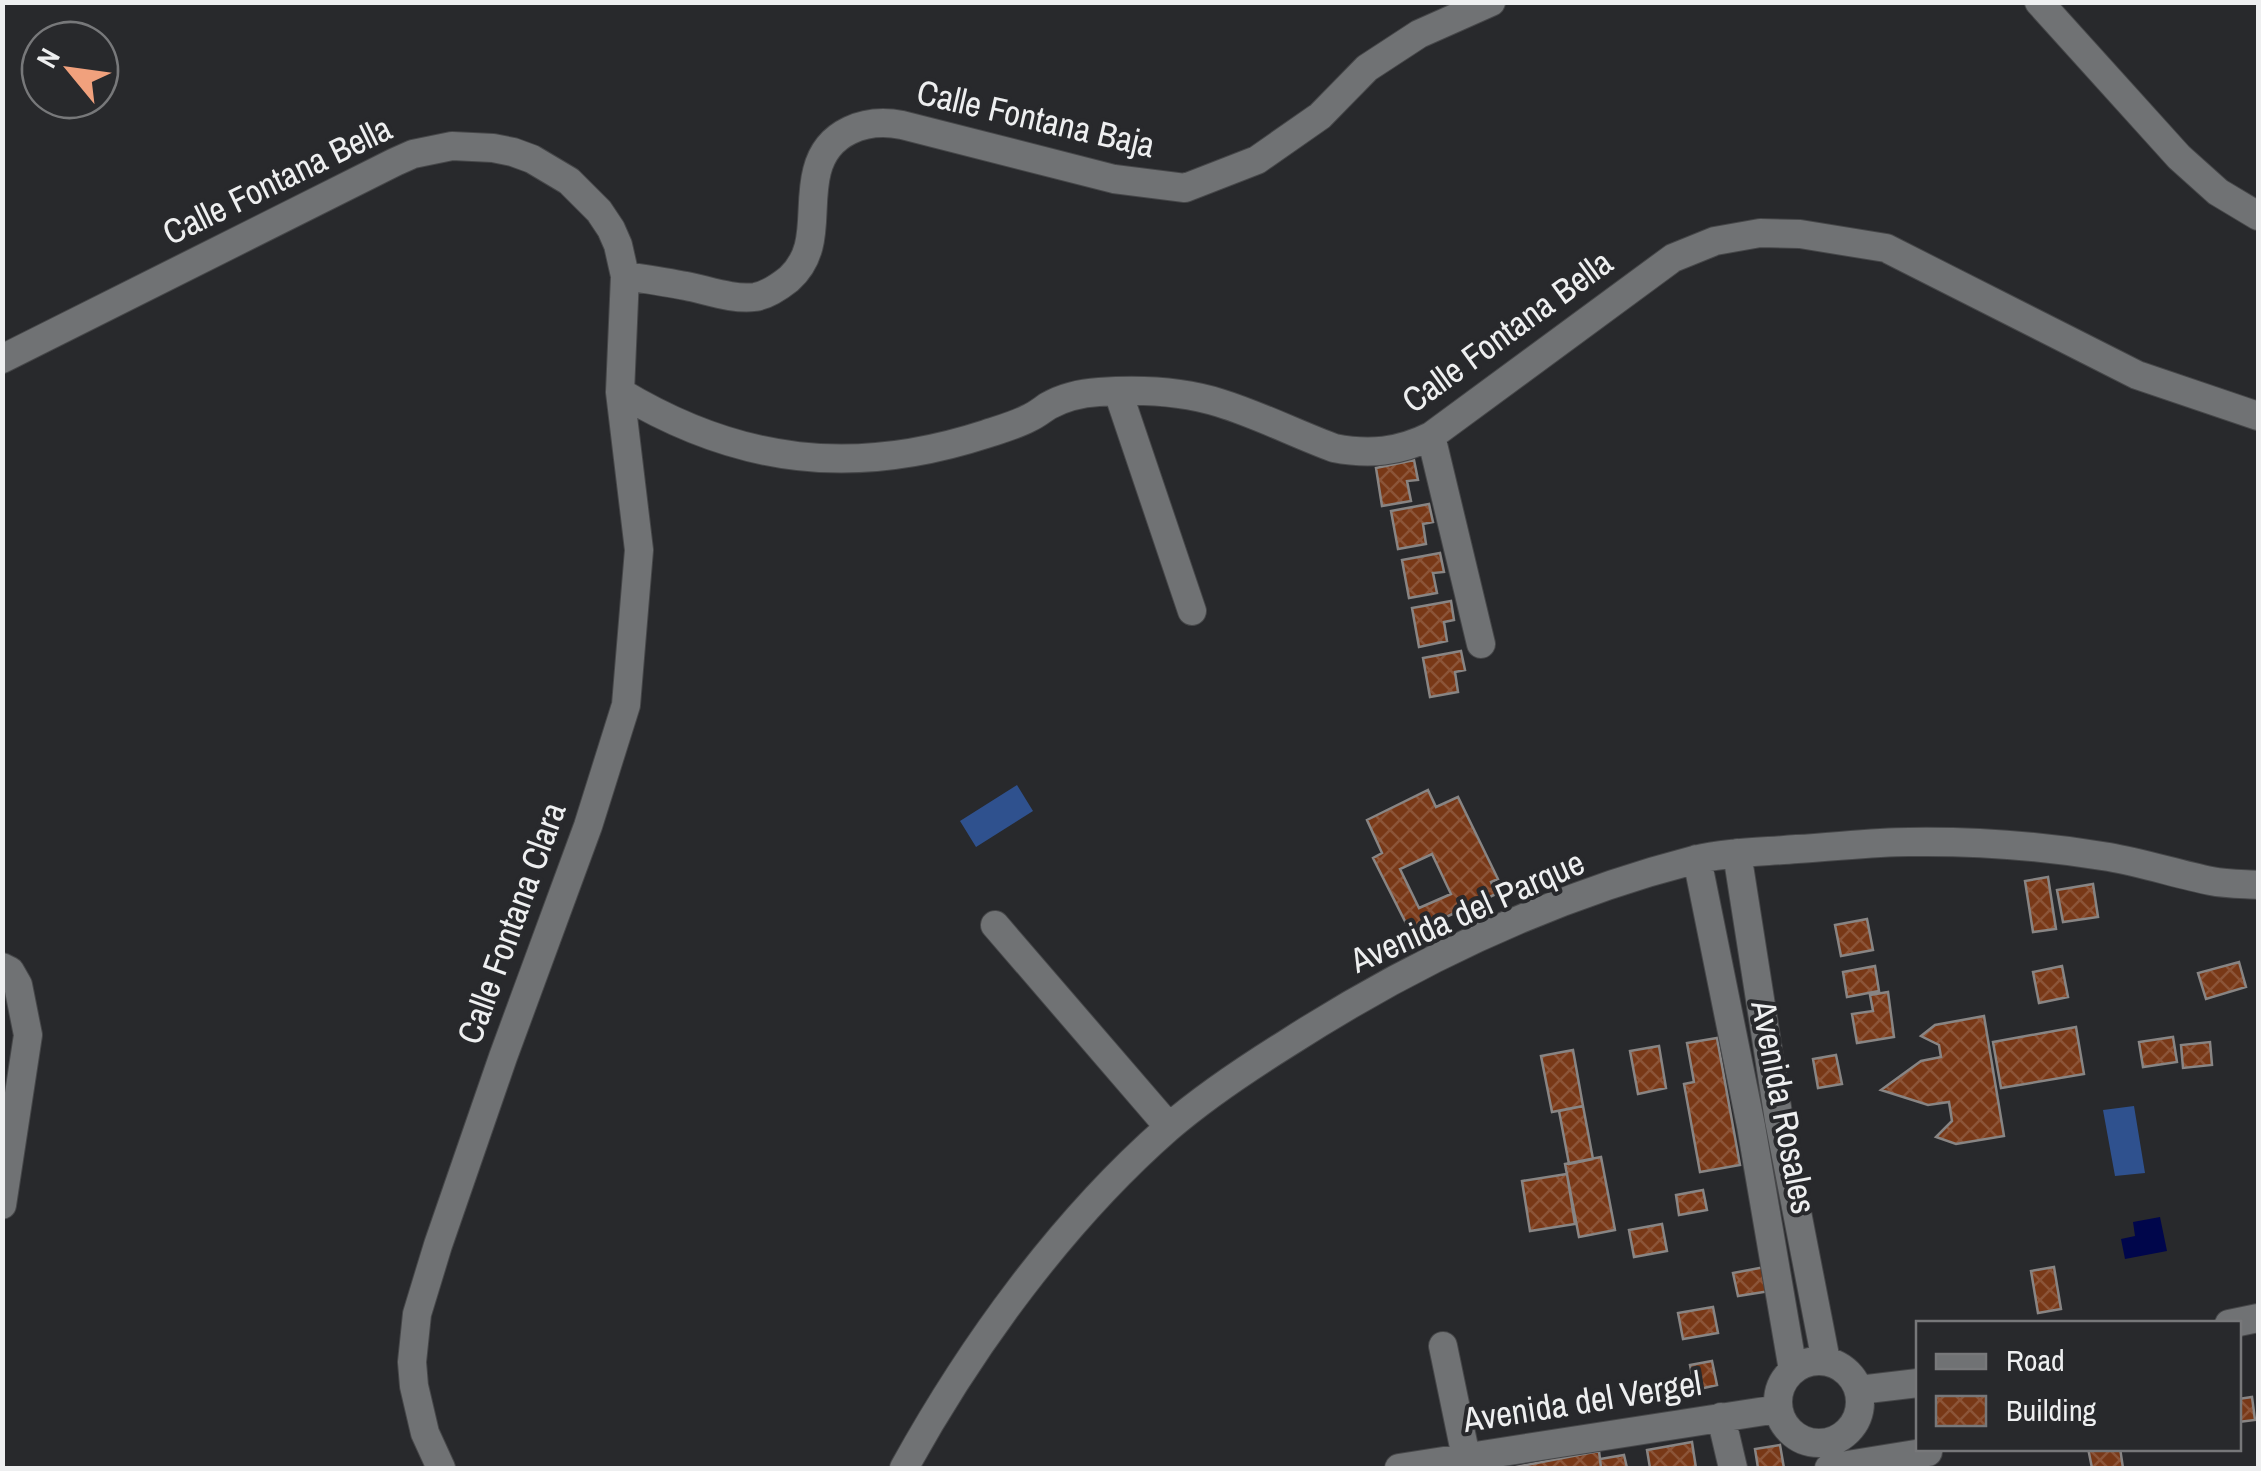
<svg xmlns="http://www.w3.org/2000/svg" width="2261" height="1471" font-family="'Archivo Narrow',sans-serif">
  <defs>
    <pattern id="building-cross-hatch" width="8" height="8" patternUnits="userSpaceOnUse" patternTransform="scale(2.5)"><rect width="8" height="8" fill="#783817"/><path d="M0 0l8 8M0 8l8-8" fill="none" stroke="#8c5539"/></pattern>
  </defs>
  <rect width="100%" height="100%" fill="#28292c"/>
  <path fill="#2f518e" d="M1017,785L1033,811L976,847L960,821Z
    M2134,1106L2145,1173L2115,1176L2103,1110Z"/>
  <path fill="#00064b" d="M2160,1217L2167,1251L2125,1259L2121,1239L2135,1236L2133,1222Z"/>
  <path fill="url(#building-cross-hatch)" stroke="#888584" stroke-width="2.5" fill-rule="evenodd" d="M1414,460L1418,480L1407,481L1411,501L1382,506L1376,468Z
    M1429,504L1433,522L1423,524L1426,544L1398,549L1391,511Z
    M1440,553L1444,572L1433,573L1437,593L1409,598L1402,560Z
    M1451,601L1454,620L1444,622L1447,641L1419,647L1412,608Z
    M1461,651L1465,670L1455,672L1458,692L1430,697L1423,658Z
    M1428,790L1436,807L1458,797L1498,879L1491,882L1496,894L1411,933L1373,858L1382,853L1367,820ZM1432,854L1451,894L1419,908L1400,869Z
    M2048,877L2056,929L2033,932L2025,881Z
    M2093,884L2098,917L2063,922L2057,890Z
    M1867,919L1873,950L1841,956L1835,925Z
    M2239,962L2246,987L2206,999L2198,973Z
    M1875,966L1879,991L1847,997L1843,972Z
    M2062,966L2068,997L2039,1003L2033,972Z
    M1888,992L1894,1037L1857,1043L1852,1014L1873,1011L1870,995Z
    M1984,1016L2004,1136L1956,1144L1936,1137L1952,1121L1949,1102L1928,1105L1881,1090L1921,1061L1941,1057L1939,1045L1921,1036L1935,1025Z
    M2076,1027L2084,1074L2001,1088L1993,1042Z
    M2173,1037L2177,1062L2143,1067L2139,1042Z
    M1717,1038L1740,1165L1700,1172L1684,1084L1694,1082L1687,1043Z
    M2210,1042L2212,1065L2183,1068L2181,1045Z
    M1659,1046L1666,1088L1638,1094L1630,1051Z
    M1573,1050L1583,1106L1552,1112L1541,1056Z
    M1836,1055L1842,1084L1818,1088L1813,1059Z
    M1583,1106L1593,1159L1569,1164L1559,1111Z
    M1601,1157L1615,1230L1579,1237L1565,1164Z
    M1567,1174L1575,1224L1530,1231L1522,1181Z
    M1703,1190L1707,1210L1679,1215L1676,1195Z
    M1662,1224L1667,1251L1634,1257L1629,1230Z
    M1765,1267L1770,1291L1738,1296L1733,1273Z
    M2054,1267L2061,1309L2038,1313L2031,1271Z
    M1713,1307L1718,1333L1683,1339L1678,1313Z
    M1712,1361L1717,1385L1695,1390L1690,1365Z
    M2252,1397L2255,1420L2238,1422V1399Z
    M1692,1442L1696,1468H1650L1647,1450Z
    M1780,1445L1784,1468H1758L1755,1449Z
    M2088,1448H2120L2123,1468H2092Z
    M1599,1451L1601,1468H1511Z
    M1624,1455L1627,1468H1601L1600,1459Z"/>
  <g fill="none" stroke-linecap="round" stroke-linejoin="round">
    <g stroke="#464749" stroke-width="30">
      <path id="minor" d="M2039,2L2179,157L2218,192L2258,216
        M625,276C645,279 666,282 686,286C707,290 733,300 755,297C767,295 779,287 789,279C822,249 807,209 817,171C827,131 866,118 902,125L1114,179L1185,188L1257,160L1320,116L1367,68L1419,34L1491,2
        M2,359L395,162L413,154L452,146L493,148L513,152L532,159L569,181L599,211L611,229L618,245L625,276L620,392L639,550L626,705L588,826L503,1057L438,1245L417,1314L412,1362L414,1386L425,1433L441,1468
        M620,392C739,464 854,477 986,434C1001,429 1016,425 1029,418C1036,415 1042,410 1048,406C1064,397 1082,393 1099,392C1140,389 1182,391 1220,403C1259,415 1296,434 1334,448C1369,455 1399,452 1431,436L1673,258L1715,241L1760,233L1800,234L1886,248L2137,375L2258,416
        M1118,392L1192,611
        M1431,436L1481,644
        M1737,853L1779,1120L1826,1361
        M1697,859L1751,1126L1793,1370
        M995,925L1169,1127
        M2,967L10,971L18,985L28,1035L2,1205
        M2229,1324L2258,1318
        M1443,1346L1466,1457
        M1778 1402a41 41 0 1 1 82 0a41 41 0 1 1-82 0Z
        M1859,1390L1918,1383
        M1721,1417L1733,1468
        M904,1468C972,1345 1062,1221 1168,1128C1204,1097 1246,1069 1286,1044C1410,964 1550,897 1694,860C1727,852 1763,852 1797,849C1835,847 1872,842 1909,842C1976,841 2043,846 2109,857C2143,863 2177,874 2211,881C2226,884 2243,884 2258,885
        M1399,1468L1778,1409
        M1829,1468L1928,1452"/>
    </g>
    <use href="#minor" stroke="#707274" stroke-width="28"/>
  </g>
  <g text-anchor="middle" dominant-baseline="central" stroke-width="8" stroke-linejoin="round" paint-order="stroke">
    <g font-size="35" fill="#eeeff0" stroke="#28292c">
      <text transform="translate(1036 118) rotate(13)">Calle Fontana Baja</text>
      <text transform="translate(277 180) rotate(-26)">Calle Fontana Bella</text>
      <text transform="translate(1507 331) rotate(-36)">Calle Fontana Bella</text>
      <text transform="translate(1467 911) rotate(-24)">Avenida del Parque</text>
      <text transform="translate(511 923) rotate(-70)">Calle Fontana Clara</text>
      <text transform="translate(1784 1107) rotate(79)">Avenida Rosales</text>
      <text transform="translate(1582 1401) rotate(-9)">Avenida del Vergel</text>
    </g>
  </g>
  <rect width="2261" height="1471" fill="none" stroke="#eeeff0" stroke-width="10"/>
  <rect x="1916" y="1321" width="325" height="130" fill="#28292c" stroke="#77787a" stroke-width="2.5"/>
  <rect x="1936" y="1354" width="50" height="15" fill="#707274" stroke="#77787a" stroke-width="2.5"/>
  <text x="2006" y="1371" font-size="30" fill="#eeeff0">Road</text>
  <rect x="1936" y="1396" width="50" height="30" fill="url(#building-cross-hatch)" stroke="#77787a" stroke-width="2.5"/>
  <text x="2006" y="1421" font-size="30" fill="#eeeff0">Building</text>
  <g transform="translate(70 70) rotate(299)"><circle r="48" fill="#28292c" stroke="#77787a" stroke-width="2.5"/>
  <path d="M0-8L18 38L0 25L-18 38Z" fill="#f1a17d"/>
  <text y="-15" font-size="28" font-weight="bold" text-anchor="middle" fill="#eeeff0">N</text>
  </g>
</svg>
